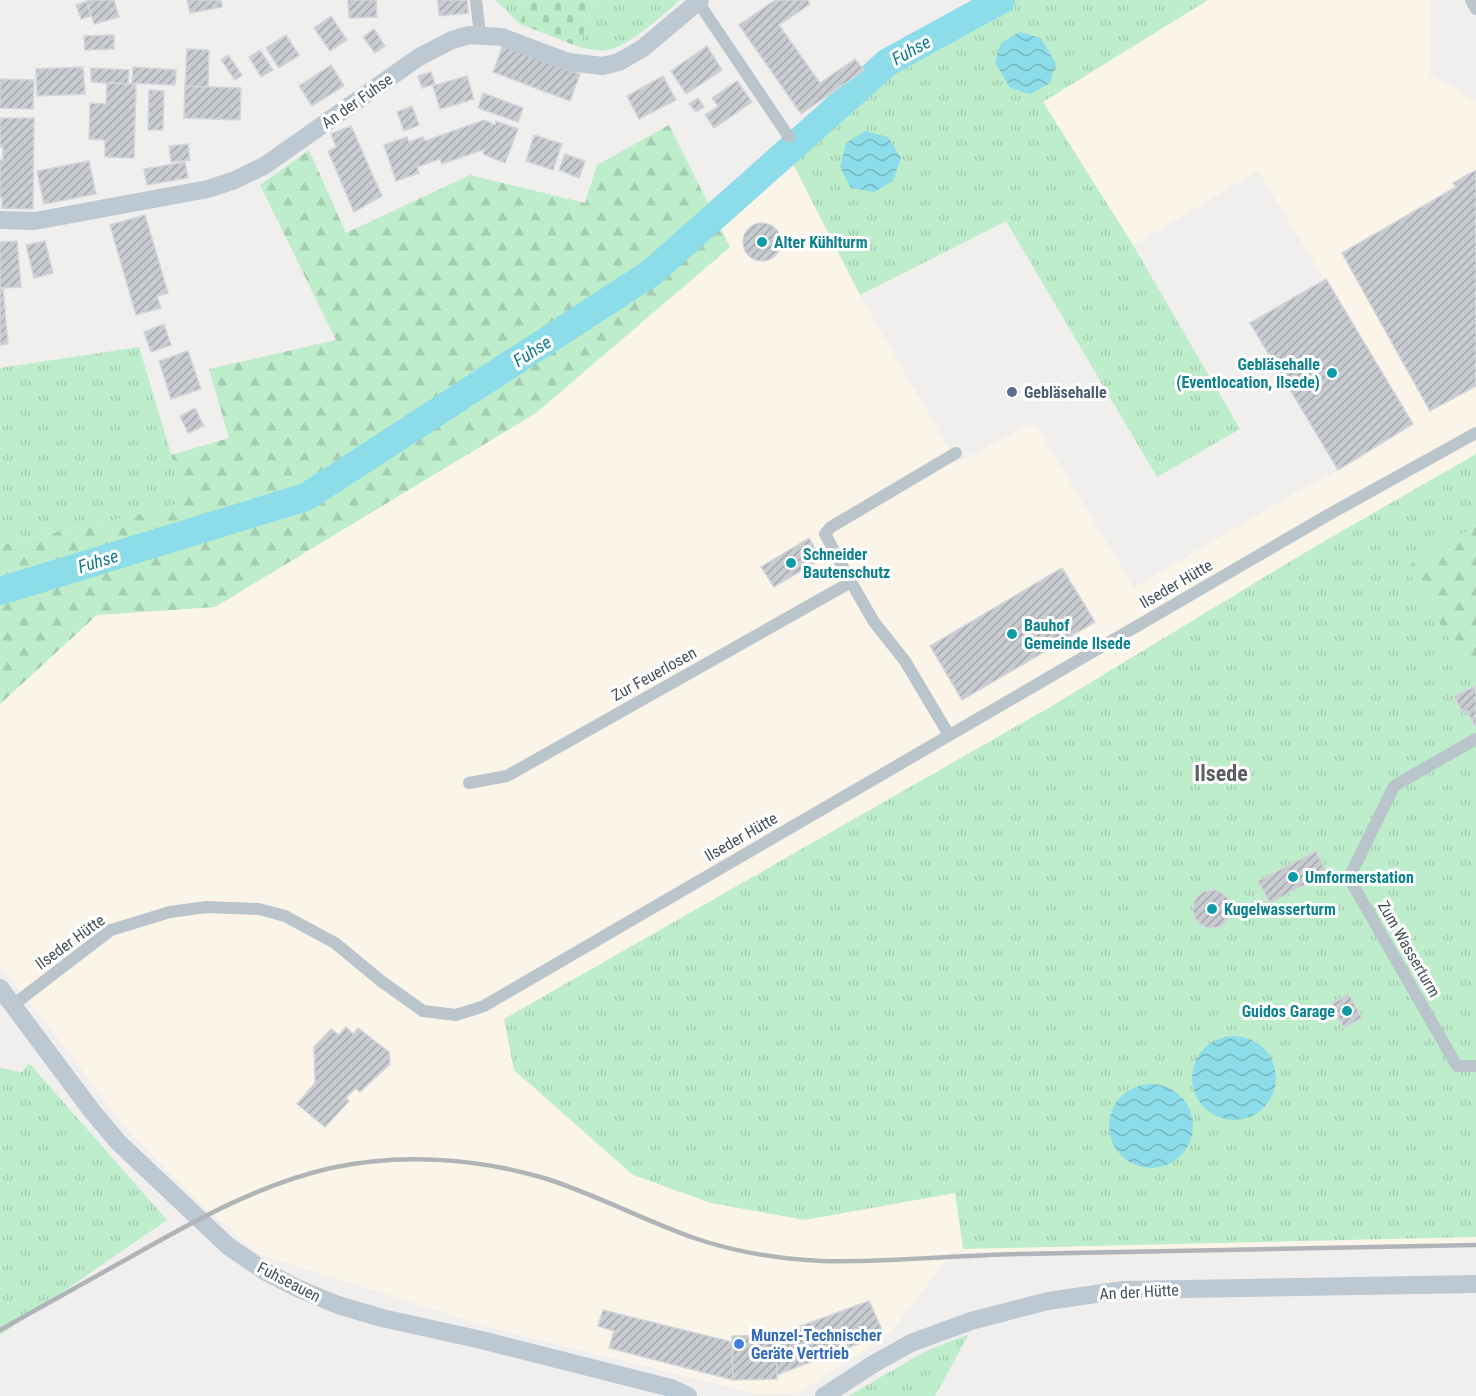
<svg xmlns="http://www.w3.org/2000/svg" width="1476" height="1396" font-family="'Roboto Condensed',sans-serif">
  <defs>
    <pattern id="grass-tufts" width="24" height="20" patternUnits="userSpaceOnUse" patternTransform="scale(1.5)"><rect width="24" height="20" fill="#beedcc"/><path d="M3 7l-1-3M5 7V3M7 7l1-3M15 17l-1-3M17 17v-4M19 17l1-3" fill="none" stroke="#a5cdb1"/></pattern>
    <pattern id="forest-firs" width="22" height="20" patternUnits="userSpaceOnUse" patternTransform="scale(1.5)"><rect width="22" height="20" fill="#beedcc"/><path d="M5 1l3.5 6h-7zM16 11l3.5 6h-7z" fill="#a5cdb1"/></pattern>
    <pattern id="cemetery-stones" width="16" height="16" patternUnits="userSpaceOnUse" patternTransform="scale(1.5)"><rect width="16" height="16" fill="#beedcc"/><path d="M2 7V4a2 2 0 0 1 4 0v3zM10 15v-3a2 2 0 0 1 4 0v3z" fill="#a5cdb1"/></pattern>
    <pattern id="water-waves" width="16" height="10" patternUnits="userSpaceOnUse" patternTransform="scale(1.5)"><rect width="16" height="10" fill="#8cdde9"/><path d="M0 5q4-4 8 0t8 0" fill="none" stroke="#74b6c0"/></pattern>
    <pattern id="building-hatch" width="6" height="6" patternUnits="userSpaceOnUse" patternTransform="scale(1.5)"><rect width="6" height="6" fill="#c8ccd1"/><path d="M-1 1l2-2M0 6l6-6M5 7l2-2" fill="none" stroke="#a4a8ad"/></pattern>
  </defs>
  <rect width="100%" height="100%" fill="#f1eeee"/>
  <path fill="#fbf4e8" d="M1208,0H1431L1430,75L1458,90L1476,102V1245L1118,1249L952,1253L891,1332L799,1393L757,1394L495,1329L259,1254L199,1203L127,1130L59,1039L0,967V704L97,615L215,607L729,248L718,226L791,160L860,295L957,463L1034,422L1134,588L1284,499L1338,470L1413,424L1258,171L1133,245L1043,102Z"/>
  <path fill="url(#grass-tufts)" d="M495,0H528L520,24Z
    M594,0H680C664,14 627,48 607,50C597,51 588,49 579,47Z
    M1013,0H1208L1043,102L1133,245L1240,429L1157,477L1006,221L860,295L791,160L890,67Z
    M139,347L186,504L0,545V368Z
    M1476,454V1237L963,1249L955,1193L805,1220L711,1203L633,1175L514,1070L504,1019L1050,707L1311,549Z
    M29,1063L167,1220L0,1335V1068L22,1072Z
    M969,1334L935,1396H848L924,1352Z"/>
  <path fill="url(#forest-firs)" d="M669,125L730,247L536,413L215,607L97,615L0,704V545L185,504L171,455L229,438L209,369L336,340L260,185L309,150L346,233L470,175L585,203L597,165Z
    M1476,526V659L1465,665L1406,567Z"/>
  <path fill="url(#cemetery-stones)" d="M528,0H594L579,47L520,24Z"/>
  <path fill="url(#water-waves)" d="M1020,32L1041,38L1056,64L1050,83L1030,94L1010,88L995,62L1001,43Z
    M865,131L888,137L901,158L893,181L874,192L851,188L840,167L846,143Z
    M1192 1078a42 42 0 1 1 84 0a42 42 0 1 1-84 0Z
    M1109 1126a42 42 0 1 1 84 0a42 42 0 1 1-84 0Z"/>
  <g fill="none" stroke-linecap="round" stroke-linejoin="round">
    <path stroke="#8cdde9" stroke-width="28" d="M0,591L306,497L651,273L888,62L1001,0"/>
  </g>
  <path fill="url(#building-hatch)" stroke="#d2d5da" stroke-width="1.5" d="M92,0H114L119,17L94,24L87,1Z
    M187,0H221L222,7L190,13Z
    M348,0H376L377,17L349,18Z
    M438,0H467L468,13L439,16Z
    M775,0H808L810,4L779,25L820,83L855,59L864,70L801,114L739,25Z
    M87,1L91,16L81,19L76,5Z
    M331,16L347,40L330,51L314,28Z
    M374,29L385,46L375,53L363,37Z
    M114,35V49L85,50L84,36Z
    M286,35L299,55L279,68L266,48Z
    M503,45L580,74L570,101L493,72Z
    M707,46L722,70L686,94L671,71Z
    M187,49L209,50L208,87L185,86Z
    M260,50L273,70L261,77L249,57Z
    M228,55L242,75L235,80L221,60Z
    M331,65L344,86L312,106L299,86Z
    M83,67L85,94L37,96L36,69Z
    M133,67L176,70L175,85L132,83Z
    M91,68L129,70L128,84L91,82Z
    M431,72L435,84L422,88L418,76Z
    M467,76L474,99L440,109L433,86Z
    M663,76L676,100L639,119L627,96Z
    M0,79L34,80L33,109L0,108Z
    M737,81L752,102L714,128L705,115L718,106L712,98Z
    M107,83L136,84L134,158L105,157V140L89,139L90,103L106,104Z
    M185,86L241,88L240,120L184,118Z
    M149,90L164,91L163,130H148Z
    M483,93L523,108L518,122L478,108Z
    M698,98L704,107L696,112L689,104Z
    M412,106L419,125L404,131L397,112Z
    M0,118H34L33,209L2,208V197H0V160H3V147H0Z
    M484,120L495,125L496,121L518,129L505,163L483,154L485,149L442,164L440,159L417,167L419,173L396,181L384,145L407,137L409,142L423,137L425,141Z
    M351,126L382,196L354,212L328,151L336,147L331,134Z
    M534,135L562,144L553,170L526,161Z
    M188,144L190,160L171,162L169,146Z
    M565,154L585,161L579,178L559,170Z
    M89,161L96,194L44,204L37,171Z
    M185,162L188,178L147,185L144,169Z
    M1476,170V386L1430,411L1342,253L1456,187L1453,183Z
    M145,215L168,293L157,296L161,308L136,315L110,225Z
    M743 242a19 19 0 1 1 38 0a19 19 0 1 1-38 0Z
    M17,241L21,287L0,288V242Z
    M45,241L53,273L34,278L26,245Z
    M1326,279L1413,424L1338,470L1250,323Z
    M0,288H3L8,344L0,345Z
    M164,324L171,345L151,352L144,332Z
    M188,351L201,389L171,399L159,361Z
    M195,408L204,426L188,433L180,416Z
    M809,538L821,559L774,587L761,567Z
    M1062,568L1095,622L962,700L930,646Z
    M1476,686V726H1475L1467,711L1463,713L1454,696Z
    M1316,851L1327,873L1270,903L1258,881Z
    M1193 909a19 19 0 1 1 38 0a19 19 0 1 1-38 0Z
    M1349,994L1362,1018L1344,1028L1331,1004Z
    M346,1027L353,1034L358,1028L389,1052L390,1064L360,1092L356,1088L346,1098L349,1101L325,1127L297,1104L315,1083L314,1047L331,1029L339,1035Z
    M869,1301L884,1334L777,1375L776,1335Z
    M603,1310L732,1342L733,1380L609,1348L614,1331L598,1326Z
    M776,1335L777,1379L733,1380L732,1336Z"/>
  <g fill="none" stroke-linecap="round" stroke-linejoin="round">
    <path stroke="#bac4cb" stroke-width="12" d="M476,0L480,35
      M1471,0L1476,9
      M698,2L789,137
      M851,582L825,534L831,527L956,453
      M1476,739L1394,786L1349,878L1457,1066H1476
      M469,783L507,776L851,582L874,622L905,661L949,735
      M13,1005L111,930L170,912L206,907L259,909L285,916L335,943L381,981L423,1011L456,1015L484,1006L1328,515L1476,433"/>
    <path stroke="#bcc8d2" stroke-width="18" d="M0,220L35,221L208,189L235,180L264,166L419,57L452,40L469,35L502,37L568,62L603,66L619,62L643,48L700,0
      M0,988L92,1111L118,1142L228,1246L266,1272L297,1288L338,1305L382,1318L477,1339L671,1388L688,1396
      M824,1396L875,1363L911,1343L971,1321L1048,1301L1123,1290L1476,1284"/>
    <path stroke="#b0b4b8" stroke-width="4.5" d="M0,1330C45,1305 89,1280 134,1255C196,1220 260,1184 331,1168C400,1153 476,1158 544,1178C595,1194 643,1220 694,1238C735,1252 779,1259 822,1261C888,1263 956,1255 1022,1254C1173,1251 1325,1248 1476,1245"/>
  </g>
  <g fill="#0f9aa8" stroke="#fff" stroke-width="2">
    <circle cx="762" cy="242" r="6"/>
    <circle cx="1332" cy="373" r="6"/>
    <circle cx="791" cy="563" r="6"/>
    <circle cx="1012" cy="634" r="6"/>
    <circle cx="1293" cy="877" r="6"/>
    <circle cx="1212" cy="909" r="6"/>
    <circle cx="1347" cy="1011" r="6"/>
  </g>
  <circle fill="#5c6f8a" stroke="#fff" stroke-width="2" cx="1012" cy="392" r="6"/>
  <circle fill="#3f7fe0" stroke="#fff" stroke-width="2" cx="739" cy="1344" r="6"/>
  <g text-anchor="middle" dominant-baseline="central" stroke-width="6" stroke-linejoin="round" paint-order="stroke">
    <g font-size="16" fill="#47535b" stroke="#fff">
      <text transform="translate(357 101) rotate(-35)">An der Fuhse</text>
      <text transform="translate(1176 584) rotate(-30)">Ilseder Hütte</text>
      <text transform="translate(654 674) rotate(-29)">Zur Feuerlosen</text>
      <text transform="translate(741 837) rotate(-30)">Ilseder Hütte</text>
      <text transform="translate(70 942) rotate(-36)">Ilseder Hütte</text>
      <text transform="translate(1409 949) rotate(60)">Zum Wasserturm</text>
      <text transform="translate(289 1282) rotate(27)">Fuhseauen</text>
      <text transform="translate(1139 1292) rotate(-3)">An der Hütte</text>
    </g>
    <g font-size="16" font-weight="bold" fill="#0d838f" stroke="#fff" text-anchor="start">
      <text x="774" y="242">Alter Kühlturm</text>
      <text x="1320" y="364" text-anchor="end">Gebläsehalle<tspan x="1320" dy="18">(Eventlocation, Ilsede)</tspan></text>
      <text x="803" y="554">Schneider<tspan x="803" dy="18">Bautenschutz</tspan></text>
      <text x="1024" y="625">Bauhof<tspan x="1024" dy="18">Gemeinde Ilsede</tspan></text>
      <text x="1305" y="877">Umformerstation</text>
      <text x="1224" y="909">Kugelwasserturm</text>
      <text x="1335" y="1011" text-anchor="end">Guidos Garage</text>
    </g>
    <g font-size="16" font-weight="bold" fill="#4e5e75" stroke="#fff" text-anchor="start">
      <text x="1024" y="392">Gebläsehalle</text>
    </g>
    <g font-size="16" font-weight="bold" fill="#366cbe" stroke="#fff" text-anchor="start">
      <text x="751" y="1335">Munzel-Technischer<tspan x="751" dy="18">Geräte Vertrieb</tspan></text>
    </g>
    <g font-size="18" font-style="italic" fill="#117d8e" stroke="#fff">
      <text transform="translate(911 50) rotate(-29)">Fuhse</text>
      <text transform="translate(532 351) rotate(-33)">Fuhse</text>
      <text transform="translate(98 561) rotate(-17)">Fuhse</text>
    </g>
    <g font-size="22" font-weight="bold" fill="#5b5f63" stroke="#fff">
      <text x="1221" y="773">Ilsede</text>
    </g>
  </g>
</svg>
